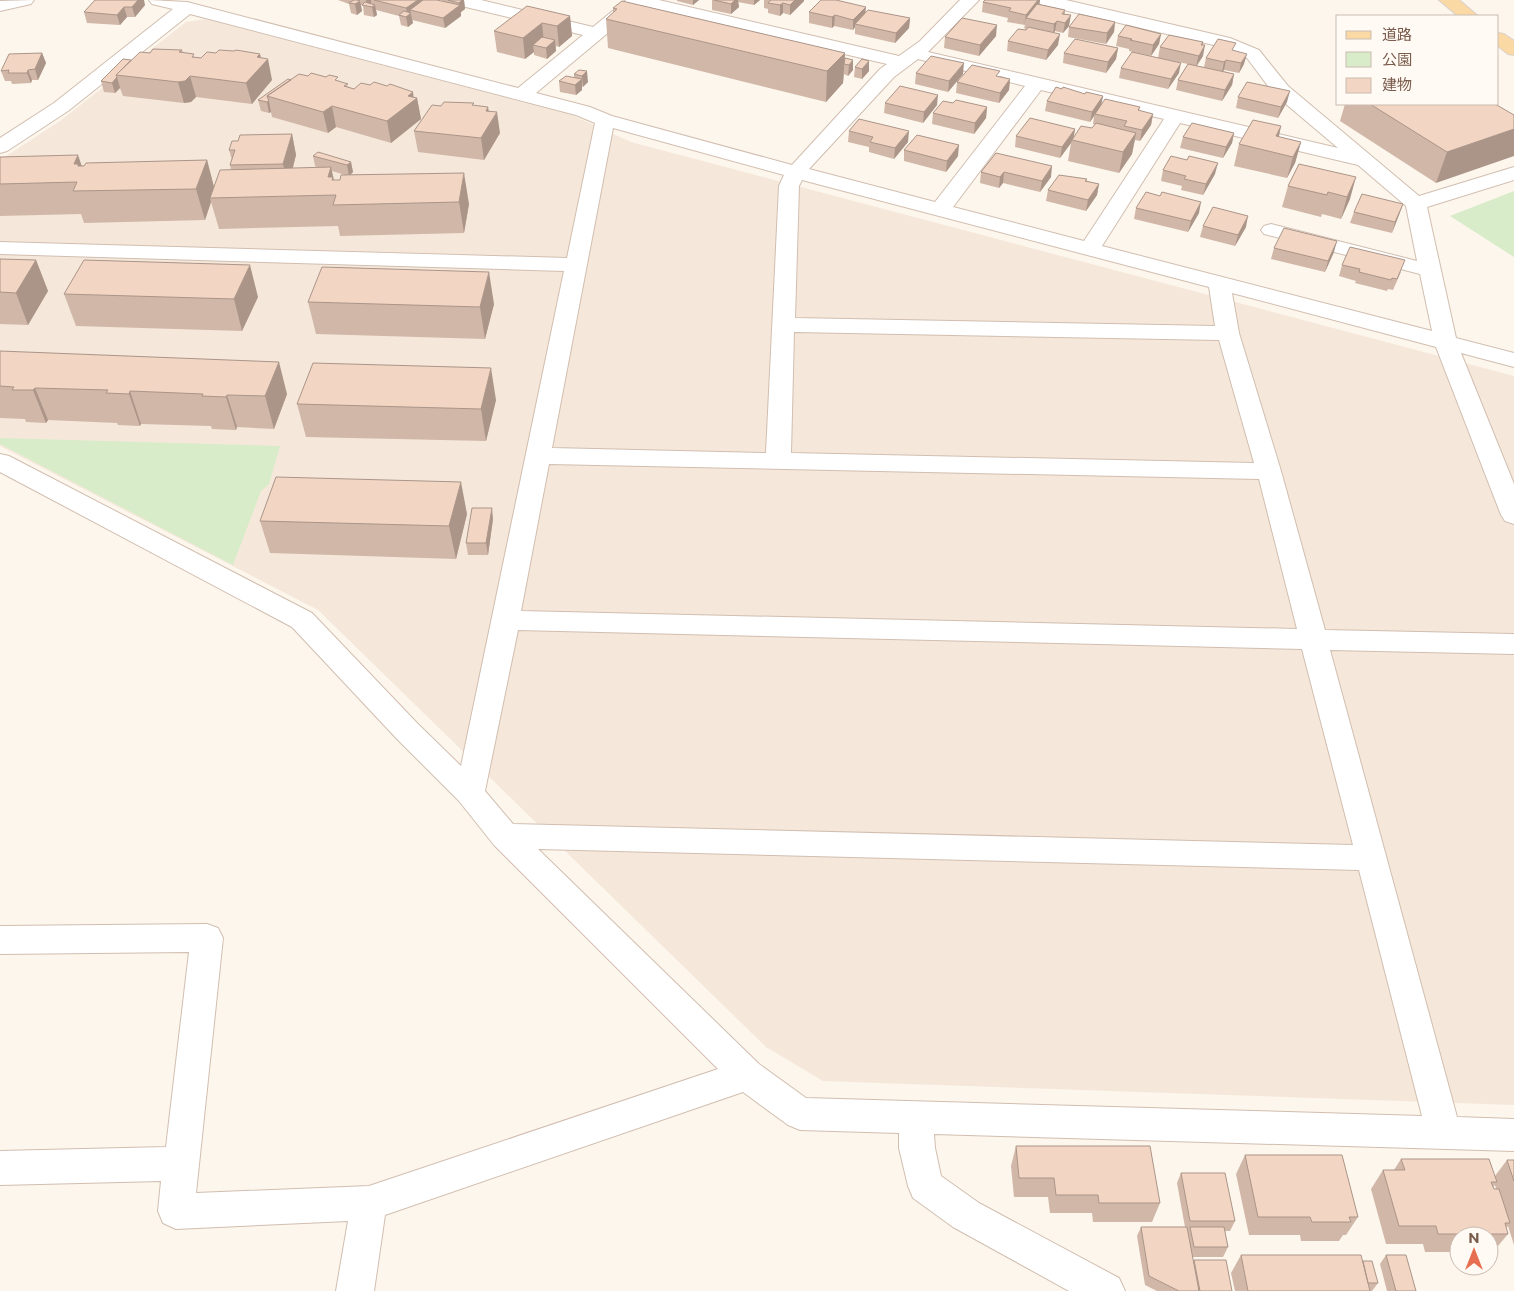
<svg xmlns="http://www.w3.org/2000/svg" width="1514" height="1291" font-family="Montserrat,'Noto Sans JP',sans-serif">
  <rect width="100%" height="100%" fill="#fdf6ec"/>
  <path fill="#f5e8da" d="M205,19L572,115L631,142L1514,376V1105L823,1081L766,1047L318,610L0,446V160L60,121L186,22Z"/>
  <path fill="#d8ecc9" d="M1514,191V257L1450,216Z
    M0,438L280,446L269,484L261,491L233,565L0,444Z"/>
  <g fill="none" stroke-linecap="round" stroke-linejoin="round">
    <g stroke="#d1beb0" stroke-width="2">
      <path id="minor" d="M34,0L31,4L0,11V1Z
        M149,0L187,2L518,88L583,35L453,4L450,0H481L593,27L626,0H659L899,56L920,41L960,0H979L928,52L1338,148L1274,94L1247,58L1218,46L1038,4L1035,0H1066L1230,38L1259,50L1288,86L1419,196L1514,167V180L1427,207L1456,338L1514,353V367L1461,353L1514,484V524L1505,521L1501,515L1436,347L1232,293L1239,333L1281,471L1325,630L1514,634V654L1330,650L1457,1117L1514,1119V1151L934,1134L935,1148L941,1176L979,1203L1119,1278L1125,1291H1069L953,1227L913,1198L908,1186L899,1148V1133L800,1130L788,1125L743,1092L385,1215L374,1291H336L348,1221L176,1229L163,1223L158,1211L161,1181L0,1185V1151L166,1147L189,952L0,954V926L207,924L218,928L223,938L196,1193L369,1186L718,1069L494,845L459,801L397,739L292,627L0,472V454L9,456L312,613L417,723L461,766L564,271L0,254V242L567,258L595,123L576,115L190,14L68,111L7,151L0,153V138L54,103L173,9L152,4ZM640,6L887,64L880,69L792,165L612,116L590,107L536,93ZM918,59L1025,86L935,202L809,169L894,77ZM1041,90L1164,119L1084,241L953,207ZM1180,123L1358,165L1406,206L1417,261L1271,224L1264,226L1261,230L1264,234L1420,274L1432,331L1102,246ZM613,128L784,175L779,186L766,453L552,448ZM802,180L1209,287L1215,326L795,318L799,186ZM794,332L1219,340L1254,463L791,453ZM549,464L1259,479L1297,629L521,611ZM518,630L1302,649L1353,845L513,824L485,791ZM538,849L1359,870L1422,1116L806,1098L759,1064Z"/>
    </g>
    <g stroke="#dad1cd" stroke-width="2">
      <path id="major" d="M1439,0H1459L1478,16H1458Z
        M1498,33L1504,34L1514,41V55L1508,54L1498,46Z"/>
    </g>
    <use href="#minor" fill="#fff" fill-rule="evenodd"/>
    <use href="#major" fill="#fbd9a5" fill-rule="evenodd"/>
  </g>
  <path fill="#d1b7a8" fill-rule="evenodd" d="M95,0L145,5L135,17H127L120,25L87,23L84,12Z
    M338,0H437L442,1V0H464L465,9L461,12V16L445,28L412,20L413,23L408,27L401,25L399,16L376,10L377,15L374,17L364,15L363,6L361,5L362,11L357,15L351,13L349,4Z
    M677,0H699L693,5L677,1Z
    M712,0H760L754,5L738,2L739,7L731,14L712,10Z
    M764,0H804V1L790,15L783,13L780,16L768,13V9L764,8Z
    M985,0H1040L1039,4L1065,10V14L1069,26L1063,33L1055,31L1054,33L1058,45L1046,60L1007,51L1008,41L1026,29L1024,28L1025,25L1007,22L1008,18L982,12L983,2Z
    M613,8L845,53V58L853,60V70L848,76L844,74L843,83L826,102L608,48L606,19L613,13Z
    M809,12L865,14L910,18L909,28L895,43L855,34V27L853,30L834,26L832,28L809,23Z
    M570,16L572,36L559,47L556,46V51L547,59L534,55V52L525,59L497,52L494,31Z
    M1115,22L1114,32L1106,44L1068,37L1069,27Z
    M1161,34L1159,44L1151,56L1129,51V49L1116,46L1118,36Z
    M996,36L979,56L944,48L945,37Z
    M1203,42V56L1197,66L1204,67L1206,58L1234,51L1244,64L1239,73L1224,70L1223,71L1234,74L1232,85L1222,101L1176,90L1178,80L1188,64L1158,58L1160,47Z
    M1118,48L1116,59L1106,73L1063,63L1064,53Z
    M182,50L183,52L195,57L201,58L216,53L260,54L261,58L272,80L252,104L196,97L191,102L184,103L123,96L120,88L115,93L104,92L101,81L131,60L150,53Z
    M42,53L46,63L38,80H32L31,83L12,84L11,81H5L1,71Z
    M862,59L869,71L862,79L854,77L855,67Z
    M1121,68L1179,73L1168,89L1119,78Z
    M579,70L588,82L582,87V90L576,95L560,92L559,81L574,78V74Z
    M916,73L963,74L948,92L915,84Z
    M308,76L339,81L349,87L354,89L417,98L421,119L391,143L336,127L328,133L272,117L271,112L269,113L261,111L258,100L291,80Z
    M1000,76L1010,79L1009,90L999,103L956,93L957,82Z
    M1085,94L1103,96L1101,104L1140,107L1139,111L1153,114L1151,125L1140,141L1135,140L1132,154L1119,173L1068,161L1071,143L1060,158L1015,147L1016,136L1075,129L1074,137L1092,128L1095,125L1093,124L1094,116L1090,122L1045,111L1047,101Z
    M1238,97L1287,102L1278,118L1236,108Z
    M885,103L937,105L923,123L884,113Z
    M953,103L987,107L986,118L974,134L932,124L933,113Z
    M1345,104H1495L1436,183L1340,121Z
    M474,105L489,111L500,133L484,160L418,152L414,131L441,106Z
    M1281,126L1279,137L1301,142L1295,163L1287,178L1234,166L1239,144Z
    M849,131L908,142L894,159L869,152V147L848,142Z
    M1234,133L1232,143L1223,158L1180,148L1183,137Z
    M292,134L296,155L293,168H319L315,166L313,156L351,162L353,172L350,175L469,204L464,233L340,236L338,226L219,229L211,202L205,220L84,223L81,214L0,216V157L82,166L207,160L214,187L231,170L230,165L232,160L229,150L238,141ZM332,171L345,175L340,180H334Z
    M904,150L958,156L946,172L904,161Z
    M996,153L1051,177L1040,192L1003,183L999,188L980,183L981,172Z
    M1299,164L1350,199L1341,219L1322,214L1321,217L1282,207L1288,186Z
    M1163,170L1215,174L1203,195L1181,190L1182,186L1161,181Z
    M1087,179V181L1099,184L1097,195L1086,211L1046,201L1048,190Z
    M1403,204L1392,233L1350,223L1354,212Z
    M1136,208L1199,213L1188,232L1134,219Z
    M1203,226L1246,227L1235,246L1200,237Z
    M1274,248L1334,252L1325,272L1271,259Z
    M0,259L36,260L48,291L28,325L0,324Z
    M1342,265L1401,272L1393,290L1388,289L1387,291L1355,283L1356,281L1339,276Z
    M64,294L258,297L242,331L76,326Z
    M308,302L494,304L485,339L316,334Z
    M0,351L287,394L274,429L237,427L236,430L212,429L211,426L141,424L140,426L118,425L117,423L48,420L46,423L26,422L25,419L0,418Z
    M496,400L486,441L306,437L297,404Z
    M467,514L456,559L270,553L260,521Z
    M493,519L488,555H468L466,543Z
    M1016,1146L1160,1203L1152,1222H1093L1092,1213H1050L1048,1197H1014L1011,1166Z
    M1245,1155L1358,1217L1346,1235H1343L1339,1241H1301L1300,1235H1249L1236,1174Z
    M1401,1159L1495,1176L1507,1160H1514V1245L1508,1226L1506,1228L1508,1234L1493,1252H1489V1236H1459V1252H1425L1423,1244H1386L1371,1189L1383,1170H1394ZM1495,1185L1496,1189H1494L1493,1187Z
    M1181,1173L1235,1221L1230,1231H1225L1228,1247L1223,1257H1192L1193,1262L1194,1260L1232,1291H1157L1145,1285L1137,1236L1141,1227H1185L1177,1183Z
    M1241,1255L1362,1261L1378,1283L1372,1291H1235L1231,1273Z
    M1386,1255L1416,1291H1387L1380,1264Z"/>
  <path fill="#aa9588" d="M138,0H144L145,5L135,17L132,7Z
    M366,0H371V3L367,6Z
    M417,0H424L410,10L413,23L408,27L406,17L408,15L406,8Z
    M462,0H464L465,9L461,12V16L445,28L443,18L459,6V3Z
    M693,0H699L693,5Z
    M735,0H738L739,7L731,14V4Z
    M754,0H760L754,5Z
    M795,0H804V1L790,15V5Z
    M1038,0H1040L1039,8L1026,18L1024,25L1026,15Z
    M360,1L362,11L357,15L355,4Z
    M783,3V13L780,16V5Z
    M375,5L377,15L374,17L372,7Z
    M124,7L127,17L120,25L117,15Z
    M866,7L865,17L855,24V27L853,30V20Z
    M835,15L834,26L832,28V17Z
    M1071,15L1069,26L1063,33L1065,23Z
    M570,16L572,36L559,47L557,26Z
    M910,18L909,28L895,43L896,33Z
    M1057,21L1055,31L1053,35L1054,24Z
    M1115,22L1114,32L1106,44L1107,33Z
    M542,23L544,43L533,45L534,52L525,59L523,38Z
    M997,25L996,36L979,56L980,45Z
    M1060,34L1058,45L1046,60L1048,50Z
    M1161,34L1159,44L1151,56L1153,45Z
    M555,40L556,51L547,59L546,48Z
    M1203,42L1201,52L1205,45L1203,56L1196,66L1201,45Z
    M1118,48L1116,59L1106,73L1108,62Z
    M42,53L46,63L38,80L35,69Z
    M845,53L843,83L826,102L827,71Z
    M260,54L262,65L268,59L272,80L252,104L246,83L257,57Z
    M1247,54L1244,64L1239,73L1241,63Z
    M853,60V70L848,76L849,65Z
    M1226,60L1224,70L1222,72L1224,62Z
    M869,61V71L862,79V69Z
    M964,63L963,74L948,92L949,81Z
    M1181,63L1179,73L1168,89L1171,79Z
    M28,70L32,80L31,83L27,73Z
    M587,71L588,82L583,87L582,76Z
    M1234,74L1232,85L1222,101L1225,90Z
    M190,76L196,97L191,102L184,103L178,82Z
    M117,77L120,88L115,93L112,83Z
    M582,79V90L576,95L575,85Z
    M1010,79L1009,90L999,103L1000,93Z
    M1290,91L1287,102L1278,118L1281,107Z
    M413,92L414,101L417,98L421,119L391,143L387,121L408,96Z
    M938,95L937,105L923,123L924,112Z
    M1103,96L1101,107L1095,114L1094,116L1090,122L1092,112Z
    M269,101L271,112L269,113L267,102Z
    M332,106L336,127L328,133L323,112Z
    M488,107L491,123L497,112L500,133L484,160L481,138L486,111Z
    M987,107L986,118L974,134L975,123Z
    M1153,114L1151,125L1140,141L1142,130Z
    M1281,126L1276,148V136Z
    M1075,129L1073,140H1072L1071,143L1060,158L1062,147Z
    M1514,129V156L1436,183L1447,152Z
    M909,131L908,142L894,159L895,148Z
    M1136,133L1132,154L1119,173L1123,152Z
    M1234,133L1232,143L1223,158L1226,147Z
    M292,134L296,155L288,185L283,164Z
    M1301,142L1295,163L1287,178L1293,157Z
    M959,145L958,156L946,172L947,161Z
    M78,155L89,187L74,164Z
    M207,160L215,191L210,198L211,202L205,220L196,189Z
    M351,162L353,172L349,176L347,165Z
    M1218,163L1215,174L1203,195L1206,184Z
    M1052,166L1051,177L1040,192L1042,181Z
    M331,167L333,177L339,205L336,195L328,177Z
    M1004,172L1003,183L999,188L1000,177Z
    M464,173L469,204L464,233L459,202Z
    M1356,177L1350,199L1341,219L1347,197Z
    M1099,184L1097,195L1086,211L1088,200Z
    M1201,202L1199,213L1188,232L1191,221Z
    M1403,204L1399,215L1392,233L1395,222Z
    M1248,216L1246,227L1235,246L1238,235Z
    M1337,241L1334,252L1325,272L1328,261Z
    M36,260L48,291L28,325L16,293Z
    M250,265L258,297L242,331L234,299Z
    M489,272L494,304L485,339L480,307Z
    M279,362L287,394L274,429L265,396Z
    M491,368L496,400L486,441L481,409Z
    M35,388L48,420L46,423L33,390Z
    M130,391L141,424L140,426L129,394Z
    M227,395L237,427L236,430L226,397Z
    M461,482L467,514L456,559L449,526Z
    M492,508L493,519L488,555L486,543Z"/>
  <path fill="#f3d5c3" stroke="#aa9588" d="M95,0H138L132,7H124L117,15L84,12Z
    M354,0H357L360,1L355,4L349,3Z
    M374,0H418L406,8Z
    M423,0H437L460,5L443,18L410,10Z
    M448,0H462L459,3Z
    M714,0H735L731,4Z
    M771,0H795L790,5L783,3L780,5L768,3Z
    M821,0H836L866,7L853,20L835,15L832,17L809,12Z
    M985,0H1038L1026,15L1009,11L1011,8L983,2Z
    M622,1L845,53L827,71L606,19L617,9L613,8Z
    M365,2L375,5L372,7L362,5Z
    M1037,4L1065,10L1062,14L1071,15L1065,23L1057,21L1054,24L1026,18Z
    M527,6L570,16L557,26L542,23L523,38L494,31Z
    M868,10L910,18L896,33L855,24Z
    M404,11L411,13L406,17L399,15Z
    M1079,14L1115,22L1107,33L1069,27Z
    M962,18L997,25L980,45L945,37Z
    M1126,25L1161,34L1153,45L1130,40L1132,39L1118,36Z
    M1028,27L1060,34L1048,50L1008,41L1018,29L1026,30Z
    M1169,35L1203,42L1201,45H1205L1199,56L1160,47Z
    M542,37L555,40L546,48L533,45Z
    M1075,39L1118,48L1108,62L1064,53Z
    M1218,39L1236,43L1232,50L1247,54L1241,63L1226,60L1224,62L1206,58Z
    M153,49L182,50L179,52L194,54L192,57L201,58L207,52L216,53L219,50L234,51L236,50L260,54L257,57L268,59L246,83L190,76L185,81L178,82L116,75L140,52L150,53Z
    M1132,52L1181,63L1171,79L1121,68Z
    M42,53L35,69L28,70L27,73H8L9,70L1,71L9,54Z
    M931,56L964,63L949,81L916,73Z
    M845,58L853,60L849,65L844,64Z
    M123,59L131,60L116,75L117,77L112,83L101,81Z
    M862,59L869,61L862,69L855,67Z
    M1188,64L1234,74L1225,90L1178,80Z
    M972,65L1000,71L996,76L1010,79L1000,93L957,82Z
    M579,70L587,71L582,76L574,74Z
    M311,73L326,77L329,75L338,77L335,80L348,84L344,86L354,89L361,83L370,85L374,82L387,86L390,84L413,92L408,96L417,98L387,121L332,106L323,112L267,96L299,74L308,76Z
    M566,76L582,79L575,85L559,81Z
    M288,79L291,80L267,96L269,101L267,102L258,100Z
    M1247,82L1290,91L1281,107L1238,97Z
    M900,86L938,95L924,112L885,103Z
    M1056,87L1062,89L1063,87L1085,94L1086,92L1103,96L1092,112L1047,101Z
    M1105,99L1140,107L1138,110L1153,114L1142,130L1124,126L1127,121L1095,114Z
    M956,100L987,107L975,123L933,113L943,101L953,103Z
    M444,102L474,103L472,105L488,107L486,111L497,112L481,138L414,131L432,105L441,106Z
    M1370,104H1495L1514,115V129L1447,152Z
    M1030,118L1075,129L1062,147L1016,136Z
    M859,119L909,131L895,148L870,142L873,137L849,131Z
    M1253,120L1281,126L1276,136L1301,142L1293,157L1239,144Z
    M1096,123L1136,133L1123,152L1072,140L1081,126L1092,128Z
    M1192,123L1234,133L1226,147L1183,137Z
    M292,134L283,164L230,165L235,150H229L232,141H238L240,135Z
    M917,135L959,145L947,161L904,150Z
    M318,152L351,162L347,165L313,156Z
    M996,153L1052,166L1042,181L1004,172L1000,177L981,172Z
    M78,155L74,164H78V166H84L86,163L207,160L196,189L73,191L77,182L0,184V157Z
    M1171,156L1187,160L1189,156L1218,163L1206,184L1184,179L1186,176L1163,170Z
    M1299,164L1356,177L1347,197L1328,192L1327,195L1288,186Z
    M331,167L328,177H333L332,180H340L341,175L464,173L459,202L333,205L336,195L210,198L220,170Z
    M1059,175L1087,179L1085,181L1099,184L1088,200L1048,190Z
    M1146,192L1160,196L1162,192L1201,202L1191,221L1136,208Z
    M1362,194L1403,204L1395,222L1354,212Z
    M1213,207L1248,216L1238,235L1203,226Z
    M1284,228L1337,241L1328,261L1274,248Z
    M1350,247L1405,260L1397,279L1392,278L1391,280L1359,272L1360,269L1342,265Z
    M0,259L36,260L16,293L0,292Z
    M84,260L250,265L234,299L64,294Z
    M322,267L489,272L480,307L308,302Z
    M0,351L279,362L265,396L227,395L226,397L202,396L203,394L130,391L129,394L106,393L108,390L35,388L33,390H12L14,387L0,386Z
    M313,363L491,368L481,409L297,404Z
    M276,477L461,482L449,526L260,521Z
    M472,508H492L486,543H466Z
    M1016,1146H1150L1160,1203H1099L1098,1195H1056L1054,1178H1019Z
    M1245,1155H1342L1358,1217H1349L1351,1222H1312L1310,1217H1258Z
    M1401,1159H1489L1497,1182H1491L1494,1189H1499L1510,1223H1505L1508,1234H1438L1436,1226H1399L1383,1170H1405Z
    M1507,1160H1514V1181Z
    M1181,1173H1225L1235,1221H1190Z
    M1141,1227H1187L1199,1291H1179L1149,1276Z
    M1190,1227H1224L1228,1247H1194Z
    M1241,1255H1361L1370,1291H1248Z
    M1386,1255H1406L1416,1291H1396Z
    M1194,1260H1226L1232,1291H1200Z
    M1363,1261H1372L1378,1283H1368Z"/>
  <rect x="1336" y="15" width="162" height="90" fill="#fffaf3" stroke="#cabbb1"/>
  <rect x="1346" y="31" width="25" height="8" fill="#fbd9a5" stroke="#cabbb1"/>
  <text x="1382" y="40" font-size="15" fill="#7a5c4d">道路</text>
  <rect x="1346" y="52" width="25" height="15" fill="#d8ecc9" stroke="#cabbb1"/>
  <text x="1382" y="65" font-size="15" fill="#7a5c4d">公園</text>
  <rect x="1346" y="78" width="25" height="15" fill="#f3d5c3" stroke="#cabbb1"/>
  <text x="1382" y="90" font-size="15" fill="#7a5c4d">建物</text>
  <g transform="translate(1474 1251)"><circle r="24" fill="#fffaf3" stroke="#cabbb1"/>
  <path d="M0-4L9 19L0 12L-9 19Z" fill="#e76f51"/>
  <text y="-8" font-size="14" font-weight="bold" text-anchor="middle" fill="#7a5c4d">N</text>
  </g>
</svg>
